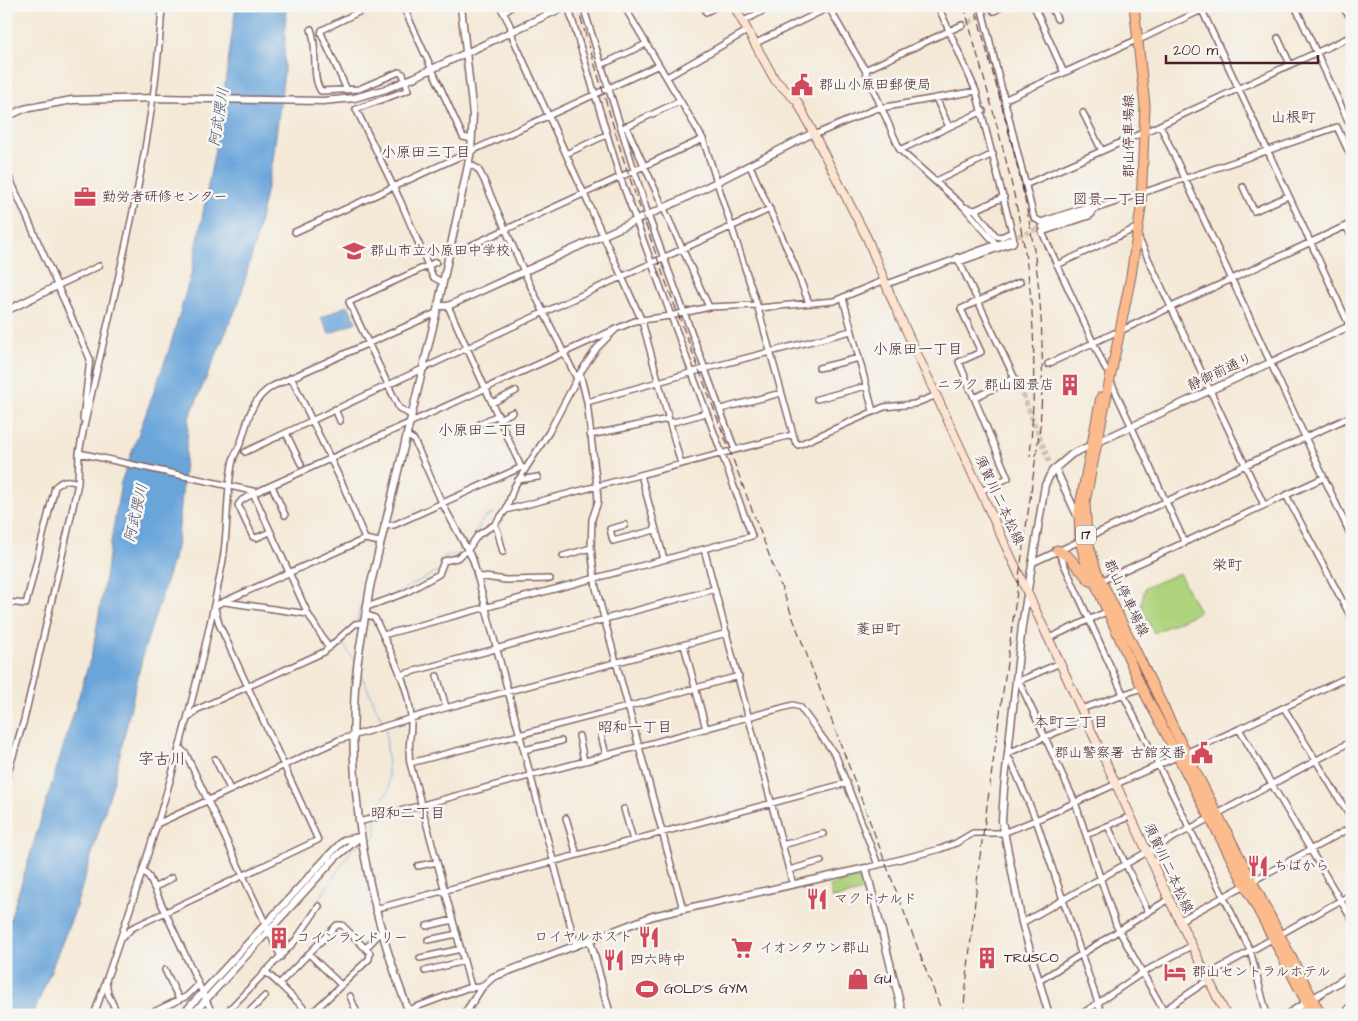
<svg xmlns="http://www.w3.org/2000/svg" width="1358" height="1021" font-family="'Architects Daughter','Klee One',sans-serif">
  <rect width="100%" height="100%" fill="#f6f6f2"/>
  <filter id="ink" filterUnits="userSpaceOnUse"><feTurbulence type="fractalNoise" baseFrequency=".02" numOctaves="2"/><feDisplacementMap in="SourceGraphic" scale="10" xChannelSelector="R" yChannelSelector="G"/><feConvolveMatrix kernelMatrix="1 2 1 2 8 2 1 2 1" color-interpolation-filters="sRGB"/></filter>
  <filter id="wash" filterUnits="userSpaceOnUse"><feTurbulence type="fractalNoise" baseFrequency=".0096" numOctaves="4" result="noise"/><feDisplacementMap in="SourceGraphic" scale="20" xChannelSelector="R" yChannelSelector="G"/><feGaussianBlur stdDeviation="1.12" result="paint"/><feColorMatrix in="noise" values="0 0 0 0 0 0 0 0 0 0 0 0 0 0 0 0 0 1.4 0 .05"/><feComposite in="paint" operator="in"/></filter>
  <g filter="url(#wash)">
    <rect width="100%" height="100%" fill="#f4e9d7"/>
    <path fill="#aed37d" stroke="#7c7954" d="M1179,573L1199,612L1154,633L1141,606L1145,588Z
      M856,878L867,884L868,890L832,899L829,886Z"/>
    <path fill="#6aa5da" stroke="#5a6282" d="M236,6H286L284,72L273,160L255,243L239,302L189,418L177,548L144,650L113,784L74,913L33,1015H6V933L93,650L121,482L169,350L192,271L218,133Z
      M348,305L356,322L329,334L321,318Z"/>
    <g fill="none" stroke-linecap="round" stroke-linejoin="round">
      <path stroke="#6aa5da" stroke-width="1" d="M468,545L483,519L495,512
        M444,560L445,556L459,554L465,548
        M395,594L438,571
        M353,623L358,618L361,604H365
        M341,640L355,662
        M359,670L384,725
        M377,815L379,805L389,790L386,729
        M364,843L376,836V819
        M289,944L353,848L360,845
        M219,1015L272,961"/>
    </g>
  </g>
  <g filter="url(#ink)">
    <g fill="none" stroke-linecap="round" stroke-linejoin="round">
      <path stroke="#d2c1b5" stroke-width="5" stroke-dasharray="5 2.5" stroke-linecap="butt" d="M962,25L994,11
        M1011,239L1042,227
        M1016,381L1024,397L1050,464"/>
      <g stroke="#866667" stroke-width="8">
        <path id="minor" d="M403,6L463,137L472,139
          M500,6L510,25L513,38L642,321L681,464
          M583,6L648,215L735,450
          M624,6L703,139L758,308L795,441L798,445L884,407L914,404L937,395
          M828,6L865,70L900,150L964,207L996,244
          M938,6L976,91L1014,240L1013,243L959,262
          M981,6L1034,218L1041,222L1087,207L1091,210L1092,214L1089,216L1042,232L1106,370
          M1034,6L1064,73
          M1051,6L1057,19
          M1200,6L1352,331
          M1295,6L1349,123
          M1341,6L1352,19
          M994,11L1003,6
          M503,12L513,6
          M706,12L717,6
          M742,22L772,6
          M311,29C318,47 311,78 321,91L359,89L399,72L403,74L408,90L356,109L400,200L433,277L442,282
          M1278,38L1290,64
          M1139,40L1210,6
          M754,44L832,6
          M601,65L646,44
          M865,70L962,25
          M667,77L747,31
          M347,90L321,33L322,30L371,6
          M936,98L949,127
          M1006,99L1134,41
          M1083,113L1102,151
          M1160,125L1352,538
          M626,126L709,307
          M625,127L680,101
          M1145,132L1352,36
          M814,135L875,109L976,91
          M900,150L983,111
          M566,154L606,135
          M468,163L478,169L483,178L529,283L577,379
          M750,166L794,264L809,303
          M6,170L90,359L83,419
          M936,181L993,154
          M1027,184L1140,134
          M1243,187L1254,211L1288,196
          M964,207L975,210L996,236L1001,237L1012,232
          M975,210L1004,197
          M1346,226L1352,237
          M1042,227L1337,127L1352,159
          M295,232L659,65
          M1138,237L1264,505
          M449,252L461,250L703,139
          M957,257L1016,381
          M1057,265L1134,229
          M887,284L1011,239
          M57,286L99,266
          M843,298L873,411
          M448,306L521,467
          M758,308L834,301L885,280
          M1120,331L1352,223
          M1048,364L1114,333
          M819,368L859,358
          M580,373L587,402L597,487L598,502L592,519L591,548L596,588L683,909
          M291,377L343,485L365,539
          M1111,382L1185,543
          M974,398L1015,378
          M817,399L866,386
          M587,402L704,369L851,331
          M492,403L516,391
          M335,409L340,421
          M721,409L781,393
          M411,415L399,408L349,302L436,262
          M499,419L513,412
          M481,423L498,415
          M670,423L706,413
          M286,433L301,464
          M406,435L414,440L442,503L473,560L576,946
          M590,435L668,419
          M245,452L501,332L770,209
          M79,453L257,492L616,329
          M641,475L664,559
          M518,480L538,477
          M272,486L285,515
          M981,491L1008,478L959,362L981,352L961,309L1020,282
          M253,493L308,614L329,648
          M253,494L242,500L238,505L253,537L256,538L270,532
          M1286,495L1352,619
          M506,510L792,435
          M494,525L497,529L503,552
          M625,525L610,529L613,541L655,530
          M384,526L394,525L522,467
          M704,549L793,885
          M1058,551L1123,694L1250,950L1267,1015
          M563,556L591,548
          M1032,563L1352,416
          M477,576L506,580L550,579
          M1099,582L1323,478
          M6,602L26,604L55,487C62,480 68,479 78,483
          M225,602L308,614
          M214,606L365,539L380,542
          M367,607L405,593L439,574L444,561L457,558L467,551L478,535L494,525L506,510L514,487L549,432L580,373L597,348L616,329L635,321L670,316L709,307L756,305
          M365,614L375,618C389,650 408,681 411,717C412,733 407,747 410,763L471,987
          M383,635L752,536L620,177L568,6
          M1049,638L1106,612
          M684,645L706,729
          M400,675L715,589
          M437,676L446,707
          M1017,677L1075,802L1116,925L1166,1015
          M1019,681L1060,663
          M1284,708L1352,820
          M1081,709L1142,688
          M190,717L196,710L324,652L355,624L363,623
          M1239,729L1352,920
          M601,735L606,755
          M579,736L584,761
          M180,748L186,754L281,957
          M524,750L561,741
          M1008,753L1085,720
          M1007,758L1011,761L1036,820L1102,1015
          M215,759L230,789
          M410,763L627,707L739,676
          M6,779L24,720L68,530L78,483L79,453L84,427C115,287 154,150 162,6
          M624,809L633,840
          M566,818L577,855
          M359,822L793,705L800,707L836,756L878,865
          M159,823L339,740L445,708L727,633
          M1108,826L1148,912
          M1086,835L1131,816
          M782,845L823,834
          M418,866L437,862
          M866,868L940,849L956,843L973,833H1003L1036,820L1239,729L1352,675
          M789,870L821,861
          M144,871L149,877L213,1015
          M154,888L172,878
          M375,909L847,783
          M1179,921L1352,827
          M1022,923L1147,852L1352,741
          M427,926L453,920
          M123,937L132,928L318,840L219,624L215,608
          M428,940L457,934
          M366,948L381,932
          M309,954L341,985
          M420,958L461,949
          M165,970L179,999
          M265,971L279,984
          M425,971L464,961
          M1206,976L1352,894
          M106,980L108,994L118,1015
          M1039,981L1169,899
          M350,996L358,1015
          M311,1014L369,959L370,953L342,925H337L279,984L311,1015
          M94,1015C146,867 193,719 222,565C229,530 225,495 233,460C235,453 240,446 242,439C249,417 251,399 273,386L436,313
          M147,1015L187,996L198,985
          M224,1015L295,941L319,906
          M246,1015L265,996
          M395,1015L467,988L482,987
          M1080,1015L1142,973L1191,946
          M1157,1015L1207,981
          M1352,1015L1348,1008L1352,1005"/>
      </g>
      <g stroke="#866667" stroke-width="9">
        <path id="tertiary" d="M6,117L24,109L72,100L157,98L323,101L354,98L386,89L415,77L566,6
          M438,306H448L681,200L813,133
          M6,311L57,286
          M1055,468L1078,517
          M590,940L610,1015
          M182,1015L330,854L344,840L360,837
          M192,1015L336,857L360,837
          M410,1015C369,910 347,801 355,688C357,654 365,621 370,587L438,306L471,151L473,115L461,6
          M464,1015L482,987L493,977L653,916L866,868L903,1015
          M1049,1015L1022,923L1002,821L1004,789L1022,626L1045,485L1052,471L1072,454L1352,325
          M1286,1015L1352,974"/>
      </g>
      <g stroke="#866667" stroke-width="10">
        <path id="secondary" d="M734,6L775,80L797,101L867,238L894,304L1169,899L1226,1015"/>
      </g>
      <g stroke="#866667" stroke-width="11">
        <path id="primary" d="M1134,6L1145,105L1141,208L1131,276L1085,502L1087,538L1096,570L1186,753L1321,1015
          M1101,397L1079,511L1080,540L1085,561L1142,688L1313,1015
          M1057,550L1069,557L1090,581"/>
      </g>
      <use href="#minor" stroke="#fff" stroke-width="5"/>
      <use href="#tertiary" stroke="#fff" stroke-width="6"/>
      <use href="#secondary" stroke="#fde4d1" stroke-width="8"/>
      <use href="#primary" stroke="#fbbb8d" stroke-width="9"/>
      <path stroke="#4a1f2b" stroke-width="1" stroke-dasharray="8 4" stroke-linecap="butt" d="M577,6L624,161L661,269L943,1015
        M964,6C989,100 1020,194 1030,290C1036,346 1034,401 1030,457
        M963,1015L979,863L1040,427C1044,370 1043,314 1035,257C1023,172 996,89 975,6"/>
    </g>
  </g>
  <defs>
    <g id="civic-bare" transform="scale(1.725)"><path d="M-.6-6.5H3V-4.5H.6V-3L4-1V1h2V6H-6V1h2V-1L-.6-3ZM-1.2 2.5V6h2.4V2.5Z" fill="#d1495b" stroke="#f6f6f2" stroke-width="2.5" paint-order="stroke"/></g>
    <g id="office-bare" transform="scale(1.725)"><path d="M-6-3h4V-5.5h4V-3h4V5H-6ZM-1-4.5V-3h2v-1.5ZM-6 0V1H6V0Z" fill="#d1495b" stroke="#f6f6f2" stroke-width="2.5" paint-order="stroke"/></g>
    <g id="school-bare" transform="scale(1.725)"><path d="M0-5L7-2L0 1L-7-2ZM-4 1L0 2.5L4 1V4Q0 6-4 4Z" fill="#d1495b" stroke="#f6f6f2" stroke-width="2.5" paint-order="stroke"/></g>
    <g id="building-bare" transform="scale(1.725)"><path d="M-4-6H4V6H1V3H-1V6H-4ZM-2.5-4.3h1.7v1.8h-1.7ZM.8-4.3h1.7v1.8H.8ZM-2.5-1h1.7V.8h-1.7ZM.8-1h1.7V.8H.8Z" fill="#d1495b" stroke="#f6f6f2" stroke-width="2.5" paint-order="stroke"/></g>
    <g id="restaurant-bare" transform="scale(1.725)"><path d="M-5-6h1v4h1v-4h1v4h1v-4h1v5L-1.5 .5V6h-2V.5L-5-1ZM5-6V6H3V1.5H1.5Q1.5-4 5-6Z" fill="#d1495b" stroke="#f6f6f2" stroke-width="2.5" paint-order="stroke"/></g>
    <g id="supermarket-bare" transform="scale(1.725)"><path d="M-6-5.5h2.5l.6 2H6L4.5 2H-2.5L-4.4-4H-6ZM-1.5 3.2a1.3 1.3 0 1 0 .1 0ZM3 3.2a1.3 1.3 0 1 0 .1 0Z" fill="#d1495b" stroke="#f6f6f2" stroke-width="2.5" paint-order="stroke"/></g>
    <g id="hotel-bare" transform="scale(1.725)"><path d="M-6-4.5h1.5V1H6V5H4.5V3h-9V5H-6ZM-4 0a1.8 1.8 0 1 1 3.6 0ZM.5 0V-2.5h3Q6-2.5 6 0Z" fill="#d1495b" stroke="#f6f6f2" stroke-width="2.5" paint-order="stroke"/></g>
    <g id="shop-bare" transform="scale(1.725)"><path d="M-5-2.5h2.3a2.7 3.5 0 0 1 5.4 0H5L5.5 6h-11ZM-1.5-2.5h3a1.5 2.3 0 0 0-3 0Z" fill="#d1495b" stroke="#f6f6f2" stroke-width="2.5" paint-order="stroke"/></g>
    <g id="stadium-bare" transform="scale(1.725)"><path d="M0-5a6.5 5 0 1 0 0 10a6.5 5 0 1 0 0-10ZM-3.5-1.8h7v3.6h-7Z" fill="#d1495b" stroke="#f6f6f2" stroke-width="2.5" paint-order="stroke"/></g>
  </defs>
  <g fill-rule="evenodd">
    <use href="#civic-bare" x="802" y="85"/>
    <use href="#office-bare" x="85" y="197"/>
    <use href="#school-bare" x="354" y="251"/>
    <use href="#building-bare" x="1070" y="385"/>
    <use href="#civic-bare" x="1202" y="753"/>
    <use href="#restaurant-bare" x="1258" y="866"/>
    <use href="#restaurant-bare" x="817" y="899"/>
    <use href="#restaurant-bare" x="649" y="937"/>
    <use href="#building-bare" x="279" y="938"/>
    <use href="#supermarket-bare" x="742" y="948"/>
    <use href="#building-bare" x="987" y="958"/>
    <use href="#restaurant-bare" x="614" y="960"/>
    <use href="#hotel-bare" x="1175" y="972"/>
    <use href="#shop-bare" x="858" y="979"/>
    <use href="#stadium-bare" x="647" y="989"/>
  </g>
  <g text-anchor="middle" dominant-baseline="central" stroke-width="5" stroke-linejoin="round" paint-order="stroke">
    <rect fill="#f6f6f2" stroke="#7e6067" stroke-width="1" x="1076" y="525.5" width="20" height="19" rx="4"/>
    <g font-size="12" font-weight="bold" fill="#4a1f2b">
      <text x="1086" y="535">17</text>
    </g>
    <g font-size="14" fill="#4a1f2b" stroke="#f6f6f2" text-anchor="start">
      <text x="819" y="85">郡山小原田郵便局</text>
      <text x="102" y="197">勤労者研修センター</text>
      <text x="370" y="251">郡山市立小原田中学校</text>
      <text x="1054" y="385" text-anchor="end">ニラク 郡山図景店</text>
      <text x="1186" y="753" text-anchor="end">郡山警察署 古舘交番</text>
      <text x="1274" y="866">ちばから</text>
      <text x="834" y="899">マクドナルド</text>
      <text x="633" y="937" text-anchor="end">ロイヤルホスト</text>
      <text x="296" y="938">コインランドリー</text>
      <text x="759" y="948">イオンタウン郡山</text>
      <text x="1004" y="958">TRUSCO</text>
      <text x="630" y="960">四六時中</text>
      <text x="1192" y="972">郡山セントラルホテル</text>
      <text x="874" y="979">GU</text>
      <text x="664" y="989">GOLD'S GYM</text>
    </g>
    <g font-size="14" fill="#4a1f2b" stroke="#f6f6f2">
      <text transform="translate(1129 136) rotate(-90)">郡山停車場線</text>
      <text transform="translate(1220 372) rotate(-25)">静御前通り</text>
      <text transform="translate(999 500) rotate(65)">須賀川二本松線</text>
      <text transform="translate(1126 598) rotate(64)">郡山停車場線</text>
      <text transform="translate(1168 868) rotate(65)">須賀川二本松線</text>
    </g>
    <g font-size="15" font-style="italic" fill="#575571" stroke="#f6f6f2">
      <text transform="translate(219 117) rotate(-81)">阿武隈川</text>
      <text transform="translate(136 513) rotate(-77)">阿武隈川</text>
    </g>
    <g font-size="15" fill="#4a1f2b" stroke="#f6f6f2">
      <text x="1293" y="117">山根町</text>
      <text x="426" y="152">小原田三丁目</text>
      <text x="1110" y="199">図景一丁目</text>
      <text x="918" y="349">小原田一丁目</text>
      <text x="483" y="430">小原田二丁目</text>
      <text x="1227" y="565">栄町</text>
      <text x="878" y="629">菱田町</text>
      <text x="1071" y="722">本町二丁目</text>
      <text x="635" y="727">昭和一丁目</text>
      <text x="408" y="813">昭和二丁目</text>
    </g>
    <g font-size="16" fill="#4a1f2b" stroke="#f6f6f2">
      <text x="162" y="759">字古川</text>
    </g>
  </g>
  <rect width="1358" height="1021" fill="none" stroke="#f6f6f2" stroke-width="25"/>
  <path d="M1166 55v8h152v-8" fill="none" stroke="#4a1f2b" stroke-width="2.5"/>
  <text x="1173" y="55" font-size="15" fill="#4a1f2b" stroke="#f6f6f2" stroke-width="4" paint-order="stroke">200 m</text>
</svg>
